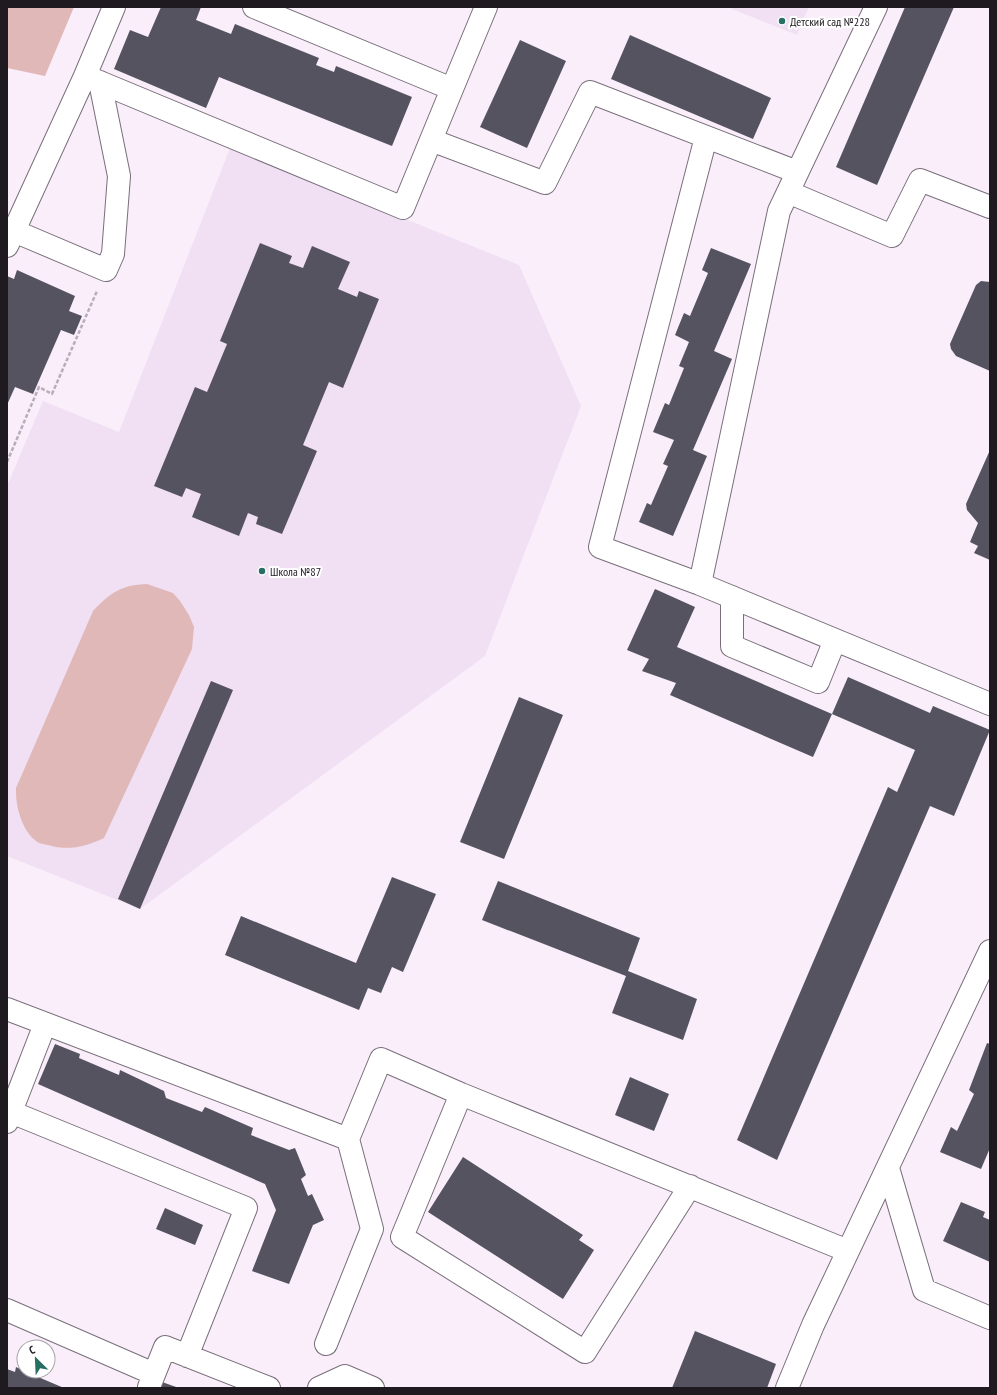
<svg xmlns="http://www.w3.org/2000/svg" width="997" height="1395" font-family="'PT Sans Narrow',sans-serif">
  <rect width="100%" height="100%" fill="#faeefb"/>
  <path fill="#f1e0f4" d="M727,7H809L797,35Z
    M230,148L519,265L581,406L485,656L140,909L7,856V486L43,401L119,432Z"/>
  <path fill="#e0b8b8" d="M7,7H74L45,76L7,68Z
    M147,584L173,593L180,601L189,615L194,627L192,649L104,838C85,847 68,851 48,845C44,844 39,844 36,841C22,831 15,805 16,788L93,611C110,593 121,585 147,584Z"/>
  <path fill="#555360" d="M161,7H201L196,20L231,34L235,24L319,58L316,65L334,72L336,66L412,97L392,146L219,77L206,108L114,69L130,30L148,37Z
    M905,7H954L877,185L836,167Z
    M630,35L771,98L753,139L611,79Z
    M520,40L566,61L527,148L480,127Z
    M260,243L292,256L289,263L303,268L312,246L350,262L338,289L357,297L359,291L379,299L343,388L329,382L303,445L317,451L282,534L256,524L258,517L248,513L239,536L192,517L201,494L186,488L182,497L154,486L195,387L207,392L227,344L220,341Z
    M711,248L751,264L714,351L732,359L693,450L707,456L673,536L639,522L647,503L651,505L668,466L663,464L674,440L653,432L665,403L669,405L684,368L679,366L689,342L675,335L684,313L690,316L708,273L702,270Z
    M17,270L75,296L69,311L82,316L74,335L61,330L33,394L15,387L7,405V276L14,279Z
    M981,281L990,282V371L956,356L951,349L950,344L976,285Z
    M990,450V560L974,553L978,546L970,542L978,523L967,510L966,504Z
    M655,589L695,607L677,647L832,714L813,757L670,695L676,683L642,671L649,659L627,650Z
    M848,677L930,713L933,706L990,730L954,816L930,806L777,1160L737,1140L888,787L897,792L915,750L832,714Z
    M211,681L233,690L140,909L118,899Z
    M519,697L563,715L504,859L460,842Z
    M392,877L436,894L403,972L392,967L381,993L368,988L359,1010L225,955L241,916L356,963Z
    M498,881L640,938L628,971L697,999L683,1040L612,1013L626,976L482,920Z
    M987,1043L990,1044V1148L981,1169L940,1152L951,1127L957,1131L974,1094L969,1090Z
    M55,1044L80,1054L79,1058L119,1075L120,1070L164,1091L166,1098L202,1112L205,1107L253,1128L251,1135L289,1150L295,1148L306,1175L301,1179L308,1196L312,1194L324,1220L313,1225L289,1284L252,1271L276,1210L265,1184L38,1084Z
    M630,1077L669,1094L654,1131L615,1115Z
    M463,1157L583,1235L579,1240L594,1250L563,1299L428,1212Z
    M961,1202L985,1212L983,1217L990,1220V1262L943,1241Z
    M165,1208L203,1225L195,1245L156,1229Z
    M695,1331L776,1364L767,1388H672Z
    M16,1367L24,1371L64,1388H7V1369L15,1372Z
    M162,1382L179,1388H160Z"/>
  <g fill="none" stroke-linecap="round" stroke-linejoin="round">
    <g stroke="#796f7b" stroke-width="24">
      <path id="minor" d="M876,7L779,211L700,584L990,704
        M85,76L403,208L452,89L254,7
        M452,89L486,7
        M431,140L545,183L590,92L797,172
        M788,192L892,236L920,180L990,207
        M14,231L106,270L113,254L119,176L100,82
        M7,246L85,76L114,7
        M700,584L600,547L706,137
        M732,597V646L818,682L835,640
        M7,1009L348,1139L381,1059L461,1094L848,1251
        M461,1094L402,1237L585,1352L690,1186
        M11,1112L246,1208L187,1356
        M7,1122L45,1024
        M888,1168L924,1290L990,1318
        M7,1310L154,1374
        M326,1344L372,1229L348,1139
        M149,1387L165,1347L269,1388
        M319,1388L345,1376L373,1388
        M787,1388L813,1325L990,951"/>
    </g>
    <path stroke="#b8aeb9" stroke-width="2.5" stroke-dasharray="4 2" stroke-linecap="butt" d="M7,462L39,387L52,394L97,291"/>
    <use href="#minor" stroke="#fff" stroke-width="22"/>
  </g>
  <g fill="#276e63" stroke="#fff" stroke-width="1.5">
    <circle cx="782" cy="21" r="4"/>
    <circle cx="262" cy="571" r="4"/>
  </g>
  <g text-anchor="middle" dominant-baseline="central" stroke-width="4" stroke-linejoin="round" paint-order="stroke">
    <g font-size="12" fill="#1e1a1f" stroke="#fff" text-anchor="start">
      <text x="790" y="21">Детский сад №228</text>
      <text x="270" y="571">Школа №87</text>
    </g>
  </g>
  <rect width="997" height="1395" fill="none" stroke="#1e1a1f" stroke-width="16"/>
  <g transform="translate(36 1359) rotate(336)"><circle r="19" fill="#ffffff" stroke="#a5a3a5"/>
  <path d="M0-3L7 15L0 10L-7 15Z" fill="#276e63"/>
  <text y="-6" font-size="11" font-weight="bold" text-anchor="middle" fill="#1e1a1f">С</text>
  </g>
</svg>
